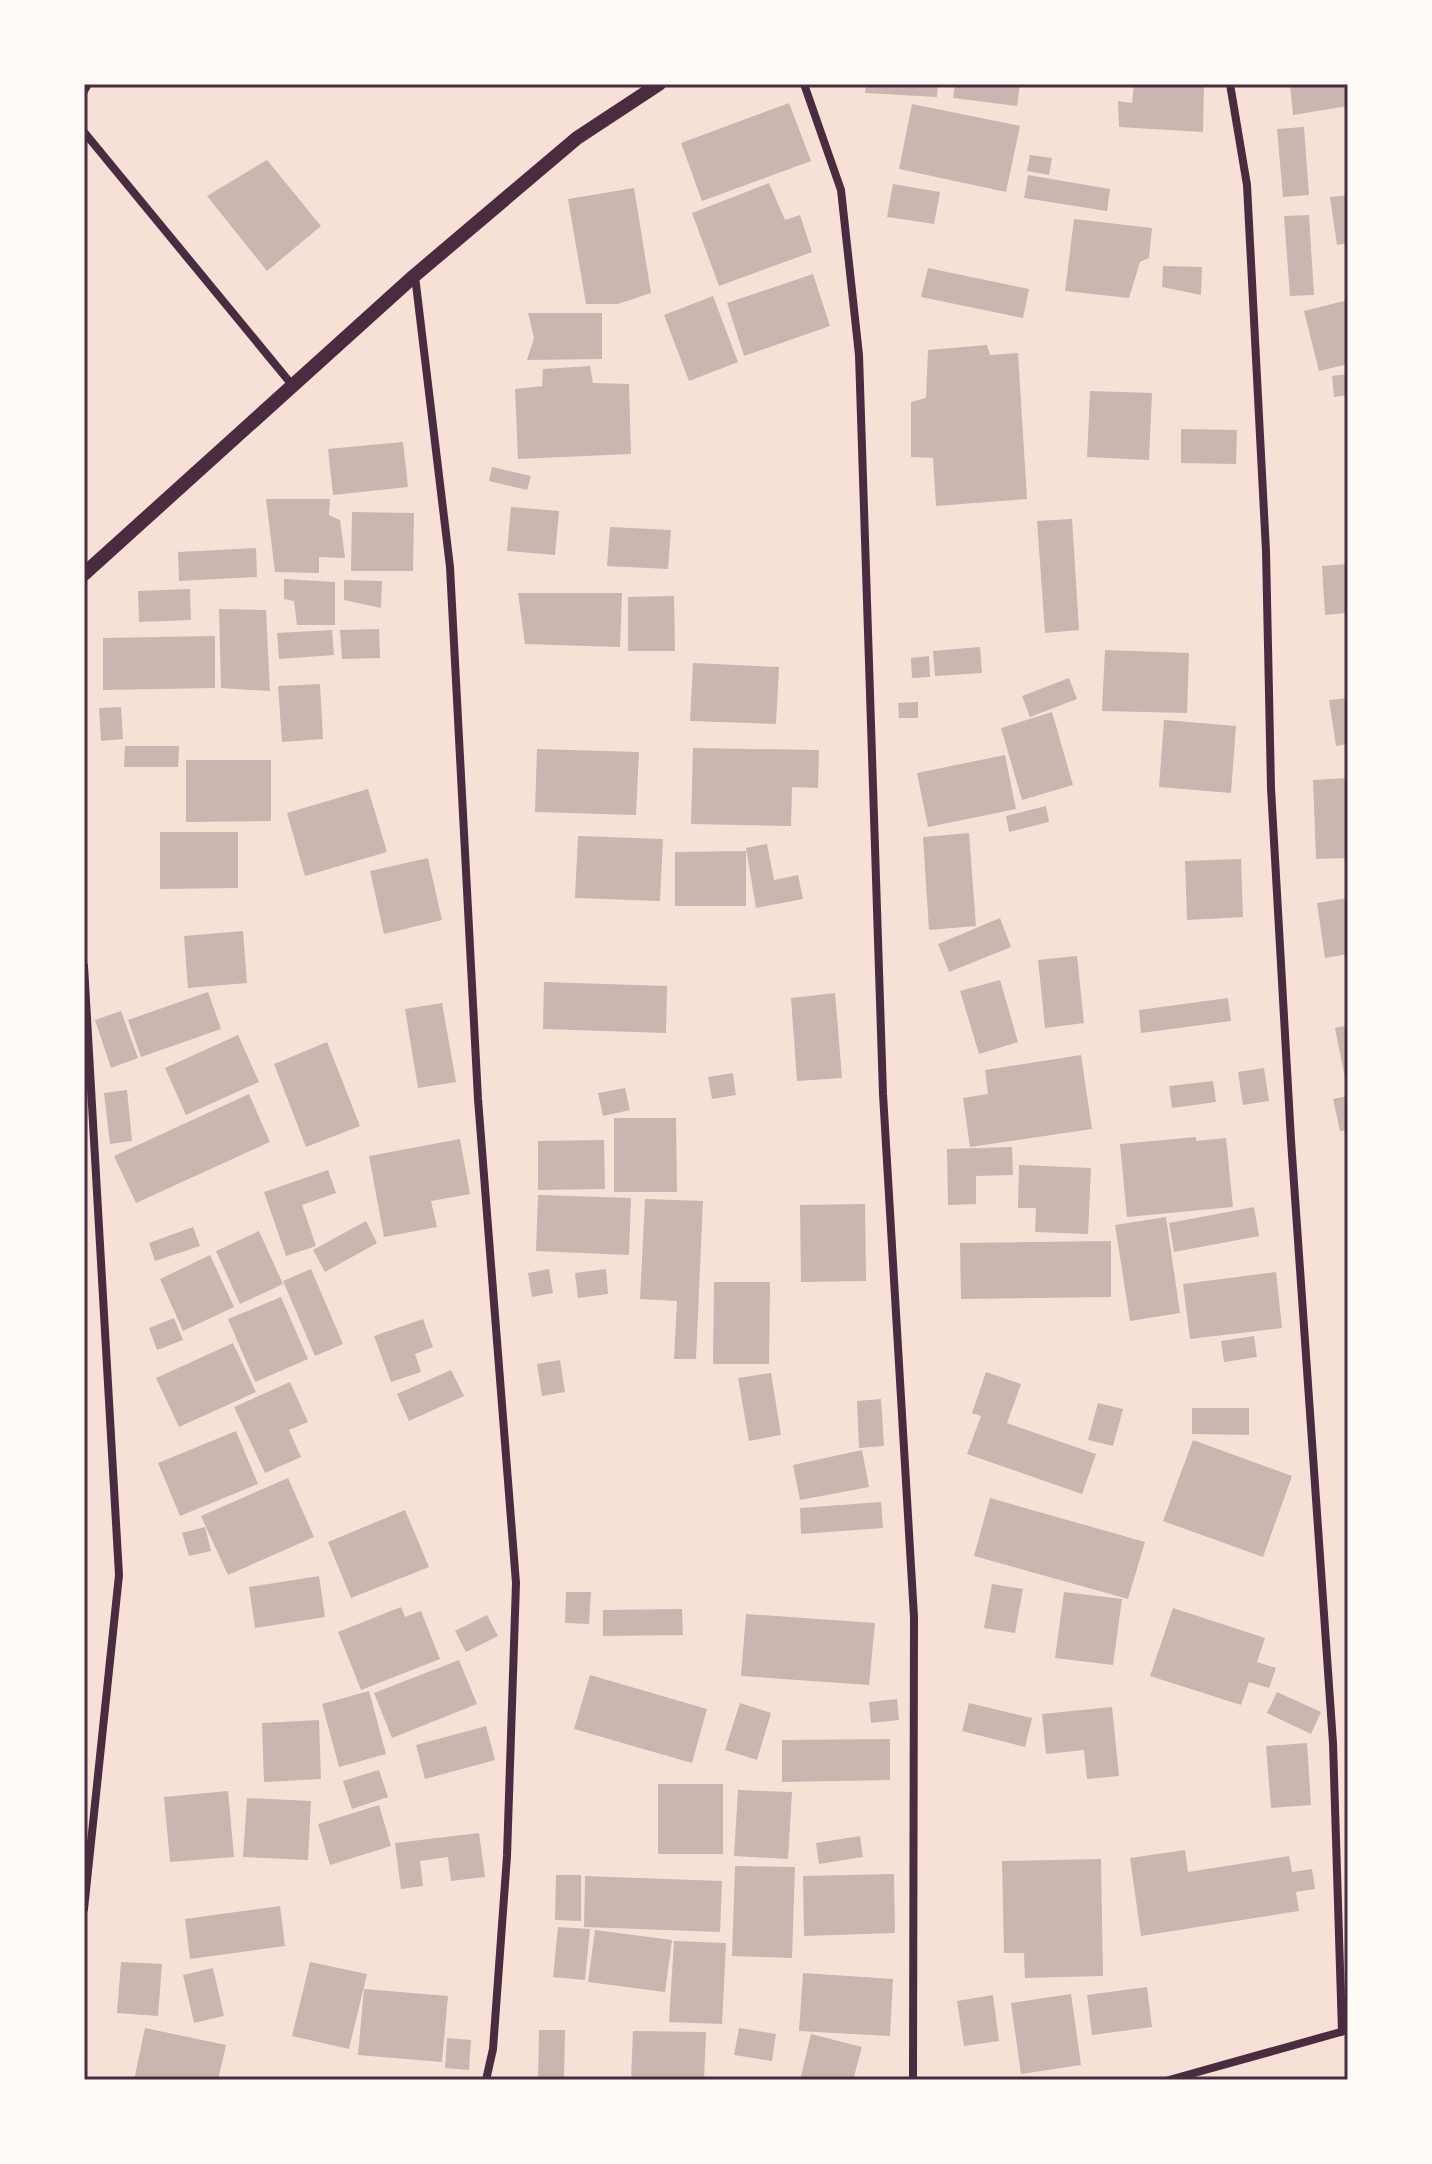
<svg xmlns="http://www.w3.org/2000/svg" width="1432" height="2164" font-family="'PT Sans Narrow',sans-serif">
  <rect width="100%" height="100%" fill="#f7e1d7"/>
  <path fill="#ccb4b1" d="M866,84H938L937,97L865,93Z
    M955,84H1020L1017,106L953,98Z
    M1134,84H1204L1203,132L1119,127L1118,101L1132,103Z
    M1290,84H1348V106L1293,115Z
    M789,103L811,161L702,201L681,143Z
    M912,104L1020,126L1006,192L899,169Z
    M1304,127L1309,195L1283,197L1277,129Z
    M1030,155L1052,158L1049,175L1027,171Z
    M267,160L321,226L267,271L207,196Z
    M1028,175L1110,189L1107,211L1024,198Z
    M769,183L785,220L800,215L812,252L719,286L692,213Z
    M893,184L940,192L934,224L887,217Z
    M634,188L651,293L618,304H586L568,199Z
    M1348,195V243L1337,245L1330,197Z
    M1309,215L1314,295L1290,296L1284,216Z
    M1074,219L1152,228L1149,258L1140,262L1129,298L1065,291Z
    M1163,266L1202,267L1201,295L1162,287Z
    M928,268L1029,289L1023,318L921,297Z
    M813,274L830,326L744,356L727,303Z
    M713,296L738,362L689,381L664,315Z
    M1348,300V364L1319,371L1304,311Z
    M528,313H602V359L527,360L534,338Z
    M987,345L990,355L1018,353L1027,499L936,506L933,458L911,457V402L926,398L928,350Z
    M590,366L593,383L629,384L631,454L518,459L515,389L542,386L543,369Z
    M1348,374V395L1334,397L1332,376Z
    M1090,391L1152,393L1149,460L1087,457Z
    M1181,429L1237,430L1236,464L1181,463Z
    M403,442L408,487L333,495L328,449Z
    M492,467L531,476L527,490L489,481Z
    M266,499H330L329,515L340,520L345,558L319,557V573L275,572Z
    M511,507L559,511L555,555L507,551Z
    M352,512L414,513L413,571H351Z
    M1072,519L1079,630L1045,633L1037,521Z
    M610,527L671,530L668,569L607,566Z
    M256,548L257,577L179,581L178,552Z
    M1348,564V613L1325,615L1322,566Z
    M284,579L335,582V625H297L294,601L284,599Z
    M344,580L382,581L381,608L344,600Z
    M190,589L191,620L139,622L138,591Z
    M518,593H622L620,647L525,644Z
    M674,596L675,651H628V597Z
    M219,609L266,610L270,691L221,688Z
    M379,629L380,658L342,659L340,630Z
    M332,630L334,655L279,659L277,633Z
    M215,636V688L103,690V638Z
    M980,647L982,673L935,676L933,651Z
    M1105,650L1189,653L1187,713L1102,711Z
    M929,656L930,677L912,678L911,658Z
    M693,663L779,667L776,724L690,721Z
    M1069,678L1077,699L1030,717L1022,696Z
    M320,684L323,739L282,742L278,686Z
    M1348,698V744L1336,746L1329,700Z
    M918,702V718H899L898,703Z
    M121,707L123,739L101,741L99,708Z
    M1052,712L1073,785L1022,800L1001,728Z
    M1164,720L1236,726L1231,793L1159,787Z
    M125,746H179L178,767H124Z
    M693,748L819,750L818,788L792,787L791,826L691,824Z
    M537,749L639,752L636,815L535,812Z
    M1005,755L1016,809L928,827L917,773Z
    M186,760H271V821L186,822Z
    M1348,778V858L1316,859L1313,780Z
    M368,789L387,852L305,876L287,813Z
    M1046,806L1049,822L1009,832L1006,816Z
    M160,832H238V888L160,889Z
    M969,833L976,926L929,930L923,837Z
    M578,836L663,839L660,901L575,898Z
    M767,844L774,880L798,875L803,899L756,908L746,848Z
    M746,851V906H675V852Z
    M428,858L442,920L384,934L370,871Z
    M1241,859L1243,917L1187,920L1185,861Z
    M1348,898V954L1325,958L1317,903Z
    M1000,918L1011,947L949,972L938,944Z
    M243,931L247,983L188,988L184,936Z
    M1077,956L1084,1023L1045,1028L1038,960Z
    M1000,980L1018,1042L979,1054L960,991Z
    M544,982L667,986L666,1033L543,1029Z
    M208,992L221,1029L141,1057L128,1020Z
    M835,993L842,1078L797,1081L791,998Z
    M1228,998L1231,1021L1141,1033L1139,1010Z
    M442,1003L456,1082L418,1088L405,1009Z
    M121,1011L138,1058L111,1068L95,1020Z
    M1348,1025V1087L1347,1088L1335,1028Z
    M238,1035L259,1082L186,1115L165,1068Z
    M327,1042L360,1126L306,1147L274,1064Z
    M1081,1055L1092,1129L970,1147L963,1098L988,1094L985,1070Z
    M1264,1068L1269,1101L1243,1105L1238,1072Z
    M733,1073L736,1095L712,1099L708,1077Z
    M1213,1081L1216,1102L1172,1108L1169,1086Z
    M625,1088L630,1110L603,1116L598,1093Z
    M127,1090L132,1141L110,1144L104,1093Z
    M249,1094L270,1142L136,1203L114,1156Z
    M1348,1096V1130L1340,1131L1333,1099Z
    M614,1118H676L677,1192H614Z
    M1196,1137V1141L1226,1138L1233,1207L1127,1217L1120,1144Z
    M460,1139L470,1194L431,1201L437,1227L384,1237L369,1156Z
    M604,1140L605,1189L538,1190V1141Z
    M1012,1147L1013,1175L976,1176V1204L948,1205L947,1149Z
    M1019,1165L1091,1168L1088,1234L1035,1232L1036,1208H1018Z
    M328,1170L336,1193L302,1205L316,1246L286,1256L264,1192Z
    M538,1195L631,1198L629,1255L536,1251Z
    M645,1199L703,1201L696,1359H674L677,1301L640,1299Z
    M865,1204L866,1281L801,1282L800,1205Z
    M1254,1207L1259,1236L1174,1252L1169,1223Z
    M1166,1217L1180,1313L1130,1321L1115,1225Z
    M366,1221L377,1243L325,1272L313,1250Z
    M193,1227L200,1246L155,1261L149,1243Z
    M259,1231L283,1284L240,1304L216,1251Z
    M1111,1241V1297L961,1299L960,1243Z
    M210,1255L234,1307L183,1331L160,1279Z
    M311,1269L343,1344L315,1356L283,1281Z
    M549,1269L553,1293L532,1297L528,1273Z
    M606,1269L608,1294L578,1298L575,1273Z
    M1276,1272L1282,1328L1190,1339L1183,1284Z
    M714,1282H770L769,1364H713Z
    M281,1297L308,1359L255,1382L228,1319Z
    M174,1318L183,1340L157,1350L149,1328Z
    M423,1319L433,1347L415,1354L421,1372L391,1382L374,1336Z
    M1254,1336L1257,1357L1224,1362L1221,1341Z
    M233,1343L256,1392L179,1427L156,1378Z
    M560,1360L565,1392L542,1396L537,1364Z
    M451,1370L464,1396L409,1421L397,1394Z
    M986,1372L1021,1384L1007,1423L1096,1454L1082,1494L967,1454L981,1416L972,1413Z
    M771,1373L781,1435L749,1441L738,1378Z
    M290,1382L308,1422L289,1430L301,1457L265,1473L234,1407Z
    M881,1399L884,1446L859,1448L857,1401Z
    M1098,1403L1123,1409L1113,1446L1088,1440Z
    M1192,1408H1249V1435L1192,1434Z
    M236,1431L258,1484L180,1516L158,1463Z
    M1193,1440L1292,1476L1263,1557L1163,1521Z
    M862,1450L869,1487L800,1500L793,1465Z
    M288,1478L314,1537L228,1575L201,1516Z
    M990,1498L1145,1542L1128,1599L974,1556Z
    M881,1502L883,1528L801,1534L800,1508Z
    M405,1510L429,1567L351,1598L328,1542Z
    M205,1527L211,1551L189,1556L182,1533Z
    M319,1576L325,1617L255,1628L249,1587Z
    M992,1584L1023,1589L1015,1633L984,1628Z
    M566,1592H591L589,1624L565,1623Z
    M1064,1592L1122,1599L1113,1665L1055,1658Z
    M401,1607L405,1617L421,1611L440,1659L361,1690L338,1632Z
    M1173,1608L1265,1638L1257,1662L1276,1668L1269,1688L1249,1682L1241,1705L1150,1676Z
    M682,1609L683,1635L603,1636V1610Z
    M746,1614L875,1623L869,1685L741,1676Z
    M487,1615L498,1636L466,1652L455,1631Z
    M459,1660L477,1704L392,1738L374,1693Z
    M590,1675L707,1709L692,1763L574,1729Z
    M369,1691L386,1754L339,1767L322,1704Z
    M1277,1692L1321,1712L1311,1734L1267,1713Z
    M897,1699L899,1720L871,1723L869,1702Z
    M740,1703L771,1713L757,1760L725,1750Z
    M969,1703L1032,1718L1025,1747L962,1731Z
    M1112,1707L1119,1776L1087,1779L1084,1750L1046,1754L1042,1714Z
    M319,1720L321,1779L264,1782L262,1723Z
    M486,1726L495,1760L425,1779L416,1745Z
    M890,1739V1780L782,1782V1740Z
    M1307,1743L1311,1805L1271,1808L1266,1746Z
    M379,1770L388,1797L352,1809L343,1781Z
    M658,1784H723V1854H658Z
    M738,1790L792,1792L788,1859L734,1856Z
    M228,1791L234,1857L170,1862L164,1797Z
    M247,1798L311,1801L308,1860L243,1857Z
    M379,1805L391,1846L330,1865L318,1824Z
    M479,1833L485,1877L451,1881L448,1857L420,1861L423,1886L401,1889L395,1843Z
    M860,1836L863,1857L819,1864L816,1843Z
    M1185,1850L1188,1872L1289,1856L1292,1872L1312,1869L1315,1889L1296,1892L1299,1911L1141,1936L1130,1858Z
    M1101,1859L1103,1976L1025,1978L1024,1953H1004L1002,1861Z
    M735,1866L795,1867L792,1958L732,1956Z
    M894,1874L895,1933L804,1936L803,1876Z
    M556,1875H581V1921L555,1920Z
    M585,1876L722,1881L720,1932L584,1927Z
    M280,1906L285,1946L190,1959L185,1919Z
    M558,1927L590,1929L585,1980L553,1977Z
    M595,1930L672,1940L665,1992L588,1982Z
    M674,1941L726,1943L722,2024L669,2022Z
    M121,1962L162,1964L158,2016L117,2013Z
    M310,1962L367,1974L349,2049L292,2036Z
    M213,1968L224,2016L194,2023L183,1975Z
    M803,1973L893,1979L890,2036L799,2031Z
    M1147,1987L1152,2027L1092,2035L1087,1995Z
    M364,1989L448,1996L442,2062L358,2055Z
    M1071,1994L1081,2065L1021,2074L1011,2003Z
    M993,1995L999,2041L964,2046L957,2001Z
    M145,2028L226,2045L218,2080H134Z
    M739,2028L776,2034L772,2061L734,2055Z
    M539,2030H565L564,2080H538Z
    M633,2031L706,2032L704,2080H631Z
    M811,2034L862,2047L853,2080H800Z
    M447,2038L471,2040L469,2070L445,2068Z"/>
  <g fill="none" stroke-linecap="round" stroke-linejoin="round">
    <path stroke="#4a2c40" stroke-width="8" d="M804,84L841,190L859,355L883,1094L914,1617L913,2080
      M1230,84L1247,185L1266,551L1271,788L1291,1140L1333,1743L1342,2032
      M84,91L88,84
      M84,132L293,386
      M415,276L450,567L478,1099L516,1583L507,1856L493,2049L486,2080
      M84,966L119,1575L84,1909
      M1169,2080L1348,2030"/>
    <path stroke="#4a2c40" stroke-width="14" d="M84,574L414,276L577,138L659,84"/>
  </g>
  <rect width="1432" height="2164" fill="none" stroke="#fffaf5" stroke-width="172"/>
  <rect x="86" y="86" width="1260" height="1992" fill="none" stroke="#4a2c40" stroke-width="3"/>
</svg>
